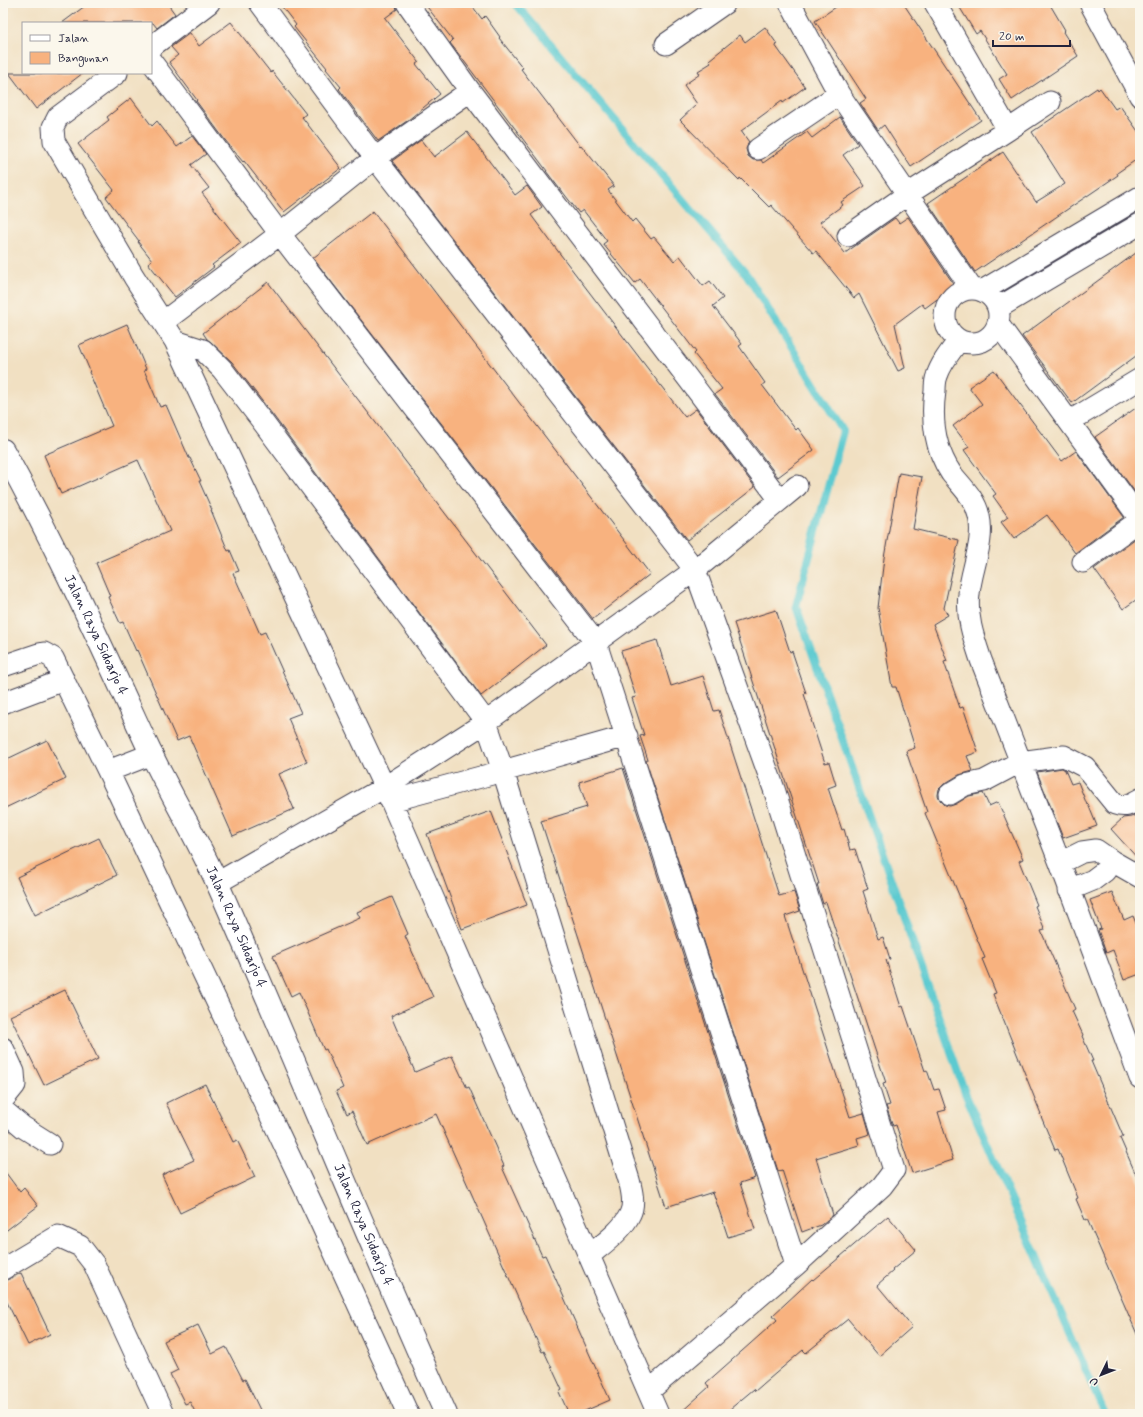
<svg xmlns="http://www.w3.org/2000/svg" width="1143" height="1417" font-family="Mynerve,sans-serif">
  <rect width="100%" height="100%" fill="#fbf7ec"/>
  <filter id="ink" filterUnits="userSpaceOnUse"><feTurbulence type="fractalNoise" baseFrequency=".025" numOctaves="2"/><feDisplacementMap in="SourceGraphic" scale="8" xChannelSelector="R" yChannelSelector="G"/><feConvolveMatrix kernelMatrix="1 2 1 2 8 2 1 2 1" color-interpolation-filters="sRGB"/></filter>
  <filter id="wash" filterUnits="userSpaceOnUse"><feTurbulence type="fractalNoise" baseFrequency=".012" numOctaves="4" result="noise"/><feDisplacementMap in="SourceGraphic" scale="16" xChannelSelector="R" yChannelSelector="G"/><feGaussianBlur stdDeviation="0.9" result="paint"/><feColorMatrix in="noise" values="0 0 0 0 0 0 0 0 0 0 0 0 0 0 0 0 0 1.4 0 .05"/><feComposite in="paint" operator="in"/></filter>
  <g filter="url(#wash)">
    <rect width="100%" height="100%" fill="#f1e0c2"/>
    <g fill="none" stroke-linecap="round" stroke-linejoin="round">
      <path stroke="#5dcad0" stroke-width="8" d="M515,3L747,275L843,431L796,606L965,1093L1105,1414"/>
    </g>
    <g id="blocks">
      <path fill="#f8b27f" d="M89,3H167L175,14L157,28L153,23H62Z
        M279,3H395L397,9L385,18L419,62L416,64L440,94L407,121L378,141L339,89L341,87L326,69L327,68L294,27L296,25Z
        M424,3H470L482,19L485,16L500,37L499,38L523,68L521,69L554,112L580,146L581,145L614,186L608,190L632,222L635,219L651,239L654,237L674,261L680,256L703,286L710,281L723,298L713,306L742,344L739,346L765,383L762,385L796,430L798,428L814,450L778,477L715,394L722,389L694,354L696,352L640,279L635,283L616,260L603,244L607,241L583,210L579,213L562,191V192L546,171H547L461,57L450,43L453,40Z
        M842,3H903L981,120L911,167L884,125L878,130L860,103L866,99L815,21Z
        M957,3H1049L1065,30L1063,32L1078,56L1012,100L999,79L1007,74L980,31L976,34Z
        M231,22L271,73L272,71L306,114L302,117L341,168L284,212L244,161L243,162L225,140L196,101L197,100L169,62L178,55L171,47L190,33L199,46Z
        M765,27L777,44L775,45L805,87L783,103L782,101L741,131L749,142L746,149L748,156L753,160H761L763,163L807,132L812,138L840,117L858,144L843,155L865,186L841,202L843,205L820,222L845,253L895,218L899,223L908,217L955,286L925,308L922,304L895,324L905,368L898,371L859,294L854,298L816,251L813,253L771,205L769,207L740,178L739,180L680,120L697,104L684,85L700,74L698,71L711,63L709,60L740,35L745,42Z
        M9,73H83L36,109Z
        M1097,88L1098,90L1100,88L1115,109L1120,106L1140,134V157L1117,173L1118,175L975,272L928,203L1003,152L1036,202L1065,184L1032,132Z
        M131,98L152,126L157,121L177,147L192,136L206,154L191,165L209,188L202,193L241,243L212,265L214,267L175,297L148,263L152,260L138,242L139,241L106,197L114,190L78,144L109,120L107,117Z
        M467,132L515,195L527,186L542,207L531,215L554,246L684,416L685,417L696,409L755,487L687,540L392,161L421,140L434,157Z
        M373,211L650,574L593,619L313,258Z
        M1140,250V353L1072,403L1022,336Z
        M268,282L546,645L481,696L272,414L232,362L211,342L207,339L203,333Z
        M127,324L146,369L144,370L160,407L166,405L189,458H190L201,481H199L212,510H211L228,551L230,550L239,571L233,573L260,634L265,632L301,713L288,718L307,762L279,774L294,809L233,836L189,736L177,741L137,650L136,651L123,622L120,623L108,597L110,596L96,563L170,531L138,460L61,494L44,455L112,426L89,372L90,371L79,345Z
        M994,370L1062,461L1076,451L1124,517L1075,553L1047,515L1014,539L1001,522L1008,517L993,496L996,494L964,450L969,447L953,426L982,404L969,387Z
        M1140,405V499L1095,437Z
        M899,473L922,477L913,529L959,540L944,608L948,615L933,624L947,661L944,662L960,708L963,707L978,752L967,756L973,771L959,775L944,784L939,789L938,795L940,800L945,805L950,806L956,804L969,796L983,793L989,806L998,802L1023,859L1019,861L1037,905L1035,906L1045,930L1041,931L1075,1009L1072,1011L1083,1035L1082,1036L1093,1061H1091L1123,1136L1120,1138L1140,1184V1341L1087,1219L1085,1220L1076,1199L1078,1198L1058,1149L1055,1150L1040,1114H1041L993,994L996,993L982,959L985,958L925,813L927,812L906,751L915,748L896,687H892L878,608L884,558Z
        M1140,535V597L1123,609L1094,569Z
        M776,610L790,652L792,651L806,693L804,694L812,719L811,720L825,763L829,762L836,785L828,788L842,830L844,829L850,850L855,849L868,889L863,891L878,939L883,937L890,959L886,960L901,1007L903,1006L925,1071L927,1070L934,1090L939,1089L946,1110L938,1112L953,1160L912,1173L896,1125L893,1126L886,1106L890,1105L883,1084L886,1083L826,902L823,904L817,884H819L734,623Z
        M657,640L671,686L703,676L714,711L719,710L779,896L794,892L800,911L785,916L850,1117L864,1113L870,1134L857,1138L859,1145L816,1158L833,1215L821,1225L802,1232L782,1170L778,1171L646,761L648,760L640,736L644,735L632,698L636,697L621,651Z
        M47,740L66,779L3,809V761Z
        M623,768L755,1178L740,1183L755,1229L728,1237L713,1192L666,1207L541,821L587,807L579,782Z
        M1062,768L1065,770L1071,784L1078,782L1087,805L1088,804L1097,826L1063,838L1037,772Z
        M491,811L527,905L462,929L427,834Z
        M1140,813V861L1111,829L1123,818L1131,817Z
        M99,838L117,875L35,915L17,877Z
        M1112,892L1124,920L1133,916L1140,933V974L1124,980L1113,950L1106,953L1098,930L1101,929L1090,900Z
        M392,897L408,934L405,936L433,997L391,1016L415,1072L452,1056L467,1088L469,1087L504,1166L502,1167L542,1256L545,1255L610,1400L578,1414H569L559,1392L562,1390L544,1351L542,1352L436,1114L367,1145L352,1111L347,1114L336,1091L343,1088L326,1049L324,1050L299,992L291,996L273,956L360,918L357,912Z
        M65,990L98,1059L44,1085L10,1016Z
        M205,1084L233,1142L237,1140L255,1177L180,1213L162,1175L194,1160L166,1103Z
        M3,1169L20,1192L24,1188L38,1206L3,1233Z
        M888,1216L916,1250L892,1270L893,1271L877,1285L912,1327L879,1356L848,1319L806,1353L803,1350L755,1391L754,1389L724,1414H679L709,1387L706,1383L777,1320L773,1315L812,1279L813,1280Z
        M21,1273L50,1334L28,1345L3,1294V1282Z
        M198,1325L212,1354L226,1347L243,1380L245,1379L262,1414H196L190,1402L185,1404L170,1374L178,1370L164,1341Z"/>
    </g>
  </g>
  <g filter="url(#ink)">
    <use href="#blocks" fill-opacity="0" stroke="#413e4f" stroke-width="1"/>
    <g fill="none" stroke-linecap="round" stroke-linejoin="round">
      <g stroke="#413e4f" stroke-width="23">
        <path id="minor" d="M260,3L375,158L695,570L774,789L894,1170L882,1186L796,1265
          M407,3L470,91L780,500
          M790,3L839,94L972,289
          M935,3L1008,130
          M1090,3L1140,96
          M666,44L725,3
          M151,47L209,3
          M151,61L280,234L596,643L796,1265L649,1391
          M117,73L58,117L53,127L54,141L134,277L175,341L391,801L658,1414
          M758,149L839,94
          M848,236L908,194L1008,130L1050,102
          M945 316a27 27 0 1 1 54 0a27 27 0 1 1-54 0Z
          M982,291L1140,197
          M998,308L1140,224
          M163,322L280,234L375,158L470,91
          M998,324L1140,519
          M959,340C951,351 941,363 937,376C935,381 935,386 935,391C931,419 935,449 951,473C962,487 975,498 979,516C985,542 971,569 969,594C966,617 974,639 981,660L1060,863L1140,1078
          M175,341L203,350L222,369L262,421L486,722L503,771L629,1180C632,1191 635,1204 630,1214C623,1230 603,1244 590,1255
          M1070,421L1140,379
          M1083,562L1140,520
          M3,666L39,654L44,653L53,658L108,771L320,1221L408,1414
          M3,703L64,680
          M108,771L152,754
          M950,794L965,785L984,781L1020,762L1064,756L1085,767L1115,804C1126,808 1131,804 1140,799
          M391,801L503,771L627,736
          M1060,863L1082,852L1096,850L1112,861L1140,877
          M217,883L385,787L486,722L695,570L797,486
          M1069,890L1093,880L1105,871L1112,861
          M3,1048L14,1072L15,1085L3,1100
          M3,1110L23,1127L50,1144
          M3,1269L58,1236L80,1246L94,1264L163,1414"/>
      </g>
      <g stroke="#413e4f" stroke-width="24">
        <g id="tertiary">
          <path id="s1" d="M3,450C57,547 102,647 148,747C170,794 197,838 218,885C296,1061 367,1239 446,1414"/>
        </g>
      </g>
      <use href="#minor" stroke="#fff" stroke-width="21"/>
      <use href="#tertiary" stroke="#fff" stroke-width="22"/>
    </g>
  </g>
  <g text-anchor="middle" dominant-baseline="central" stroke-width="4" stroke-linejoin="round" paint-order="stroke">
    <g font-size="14" fill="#22223b" stroke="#fbf7ec">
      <text stroke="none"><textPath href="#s1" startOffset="207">Jalan Raya Sidoarjo 4</textPath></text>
      <text stroke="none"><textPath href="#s1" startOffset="531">Jalan Raya Sidoarjo 4</textPath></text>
      <text stroke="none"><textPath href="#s1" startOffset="855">Jalan Raya Sidoarjo 4</textPath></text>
    </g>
  </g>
  <rect width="1143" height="1417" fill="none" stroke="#fbf7ec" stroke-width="16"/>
  <rect x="22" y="22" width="130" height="52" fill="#fbf7ec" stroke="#a4a2a5"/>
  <rect x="30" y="35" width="20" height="6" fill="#ffffff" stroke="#a4a2a5"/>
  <text x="58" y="42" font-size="12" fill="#22223b">Jalan</text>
  <rect x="30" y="52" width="20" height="12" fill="#f8b27f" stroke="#a4a2a5"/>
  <text x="58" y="62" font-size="12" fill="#22223b">Bangunan</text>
  <g transform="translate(1101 1375) rotate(227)" stroke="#fbf7ec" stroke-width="3" paint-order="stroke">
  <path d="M0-3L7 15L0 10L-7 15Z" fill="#22223b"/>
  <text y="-6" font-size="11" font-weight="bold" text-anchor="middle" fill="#22223b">U</text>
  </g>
  <path d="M993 40v6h77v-6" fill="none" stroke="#22223b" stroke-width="2"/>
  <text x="999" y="40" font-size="12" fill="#22223b" stroke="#fbf7ec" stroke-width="3" paint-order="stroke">20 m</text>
</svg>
